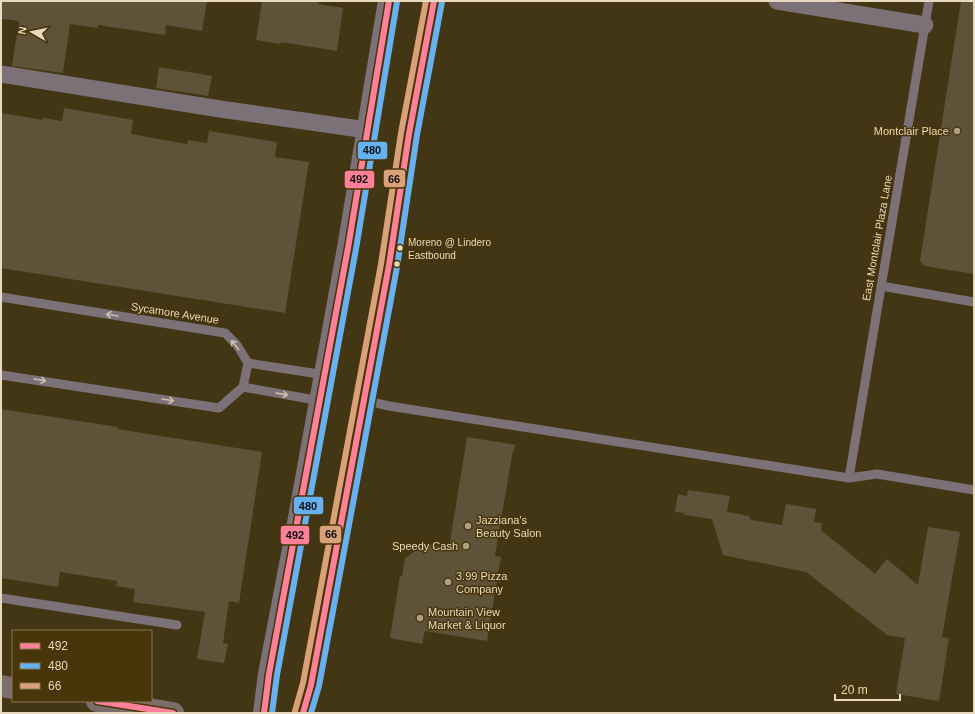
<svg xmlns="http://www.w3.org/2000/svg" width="975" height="714" font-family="Helvetica,sans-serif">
  <rect width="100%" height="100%" fill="#433614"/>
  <path fill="#5e5339" d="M1,1H207L202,31L166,25L165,35L98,25V28L70,24L63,73L12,66L19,21L1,19Z
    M262,1H319L318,4L343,8L337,51L281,42L280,44L256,40Z
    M961,1H974V274L925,266L920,261Z
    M159,67L212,76L208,96L156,88Z
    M64,108L133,120L131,134L187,144L188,140L207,143L209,131L277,142L275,157L309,162L285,313L1,268V113L43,120V118L62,121Z
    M1,409L118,427L117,429L262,452L239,603L229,601L223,643L228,644L224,663L197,659L205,612L133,602L135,589L116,586L117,581L60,572L58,587L1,578Z
    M467,437L516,445L512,455L495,556L501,557L487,641L425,631L422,644L390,638L400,576L402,577L405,558L418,549L419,543L449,548Z
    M688,490L730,496L727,512L749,516L751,520L782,525L786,504L816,509L814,522L822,523L821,530L875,574L887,559L918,585L928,527L960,532L942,637L949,638L939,701L896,694L905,638L887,635L806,572L723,555L712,519L684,515L685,513L675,512L678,494L687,496Z"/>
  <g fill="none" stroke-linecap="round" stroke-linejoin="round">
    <path stroke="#7b7176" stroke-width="9" d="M881,286L974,302
      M1,297L225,333L237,345L248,363L243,387L219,408L1,375
      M248,363L325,375
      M243,387L321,401
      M363,400L389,406L849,478L877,474L974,490
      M849,478L929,1
      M1,598L177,625"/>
    <path stroke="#7b7176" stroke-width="17" d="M777,1L925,25
      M1,74L220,109L367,130"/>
    <path stroke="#7b7176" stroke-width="22" d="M264,713L269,674L298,523L348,248L389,1
      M303,713L311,685L338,541L363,400L389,265L409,134L434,1"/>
    <path stroke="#7b6d6a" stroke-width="22" d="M1,686L13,688
      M97,701L173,713"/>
    <g stroke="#48350a" stroke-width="9">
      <path id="bus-1" d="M97,701L173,713
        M264,713L269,674L348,248L389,1
        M303,713L311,685L389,265L409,134L434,1"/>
    </g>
    <g stroke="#48350a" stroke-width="9">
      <path id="bus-2" d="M272,713L277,675L356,249L397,2
        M311,713L319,686L397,267L417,135L442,2"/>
    </g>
    <g stroke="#48350a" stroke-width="9">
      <path id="bus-3" d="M295,711L303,683L381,264L401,133L426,1"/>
    </g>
    <use href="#bus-1" stroke="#ff8098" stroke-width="6"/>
    <use href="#bus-2" stroke="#66b1f2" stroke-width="6"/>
    <use href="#bus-3" stroke="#d9a179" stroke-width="6"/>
  </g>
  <defs><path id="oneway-shaft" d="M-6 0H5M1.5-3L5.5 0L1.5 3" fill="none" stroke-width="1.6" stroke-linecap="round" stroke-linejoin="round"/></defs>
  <g stroke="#cec0ad">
    <use href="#oneway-shaft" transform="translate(112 315) rotate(-171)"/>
    <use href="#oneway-shaft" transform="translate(235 345) rotate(-129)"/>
    <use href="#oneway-shaft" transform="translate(40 380) rotate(9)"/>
    <use href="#oneway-shaft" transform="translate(282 394) rotate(10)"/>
    <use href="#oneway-shaft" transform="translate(168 400) rotate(9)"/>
  </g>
  <g fill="#afa183" stroke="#48350a" stroke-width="1.5">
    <circle cx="957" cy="131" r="4"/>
    <circle cx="468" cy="526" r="4"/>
    <circle cx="466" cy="546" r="4"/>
    <circle cx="448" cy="582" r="4"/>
    <circle cx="420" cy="618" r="4"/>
  </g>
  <g fill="#e9dabf" stroke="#48350a" stroke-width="1.5">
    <circle cx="400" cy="248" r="3.5"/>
    <circle cx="397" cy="264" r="3.5"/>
  </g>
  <g text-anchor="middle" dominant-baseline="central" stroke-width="3" stroke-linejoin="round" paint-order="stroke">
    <g font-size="10" fill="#e9dabf" stroke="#48350a" text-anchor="start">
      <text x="408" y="242">Moreno @ Lindero<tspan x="408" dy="13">Eastbound</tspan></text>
    </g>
    <g font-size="11" fill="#e9dabf" stroke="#48350a" text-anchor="start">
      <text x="949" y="131" text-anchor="end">Montclair Place</text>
      <text x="476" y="520">Jazziana's<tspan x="476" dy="13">Beauty Salon</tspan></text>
      <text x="458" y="546" text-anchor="end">Speedy Cash</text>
      <text x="456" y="576">3.99 Pizza<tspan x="456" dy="13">Company</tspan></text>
      <text x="428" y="612">Mountain View<tspan x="428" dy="13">Market &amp; Liquor</tspan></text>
    </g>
    <g font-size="11" fill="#e9dabf" stroke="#48350a">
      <text transform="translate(877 238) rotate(-80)">East Montclair Plaza Lane</text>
      <text transform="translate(175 313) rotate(9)">Sycamore Avenue</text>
    </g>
  </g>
  <g stroke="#48350a" stroke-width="1.5">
    <rect x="357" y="141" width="31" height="19" rx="4" fill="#66b1f2"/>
    <rect x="383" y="169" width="23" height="19" rx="4" fill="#d9a179"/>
    <rect x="344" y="170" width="31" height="19" rx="4" fill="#ff8098"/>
    <rect x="293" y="496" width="31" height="19" rx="4" fill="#66b1f2"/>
    <rect x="319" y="525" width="23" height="19" rx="4" fill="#d9a179"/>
    <rect x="280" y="525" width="30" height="20" rx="4" fill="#ff8098"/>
  </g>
  <g font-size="11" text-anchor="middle" font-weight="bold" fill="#111">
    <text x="372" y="154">480</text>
    <text x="394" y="183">66</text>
    <text x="359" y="183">492</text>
    <text x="308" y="510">480</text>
    <text x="331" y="538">66</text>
    <text x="295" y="539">492</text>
  </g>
  <rect width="975" height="714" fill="none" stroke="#e9dabf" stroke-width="4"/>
  <rect x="12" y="630" width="140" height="72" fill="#48350a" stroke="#887752"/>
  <rect x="20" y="643" width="20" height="6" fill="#ff8098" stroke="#887752"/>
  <text x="48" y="650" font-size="12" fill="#e9dabf">492</text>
  <rect x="20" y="663" width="20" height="6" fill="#66b1f2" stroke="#887752"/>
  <text x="48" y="670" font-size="12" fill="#e9dabf">480</text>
  <rect x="20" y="683" width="20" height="6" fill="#d9a179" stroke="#887752"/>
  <text x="48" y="690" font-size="12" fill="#e9dabf">66</text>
  <g transform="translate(32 32) rotate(279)" stroke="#48350a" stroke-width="3" paint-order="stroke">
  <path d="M0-3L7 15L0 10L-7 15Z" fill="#e9dabf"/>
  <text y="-6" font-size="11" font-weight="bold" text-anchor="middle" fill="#e9dabf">N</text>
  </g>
  <path d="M835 694v6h65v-6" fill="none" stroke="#e9dabf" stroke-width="2"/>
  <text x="841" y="694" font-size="12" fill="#e9dabf" stroke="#48350a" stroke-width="3" paint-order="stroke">20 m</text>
</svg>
